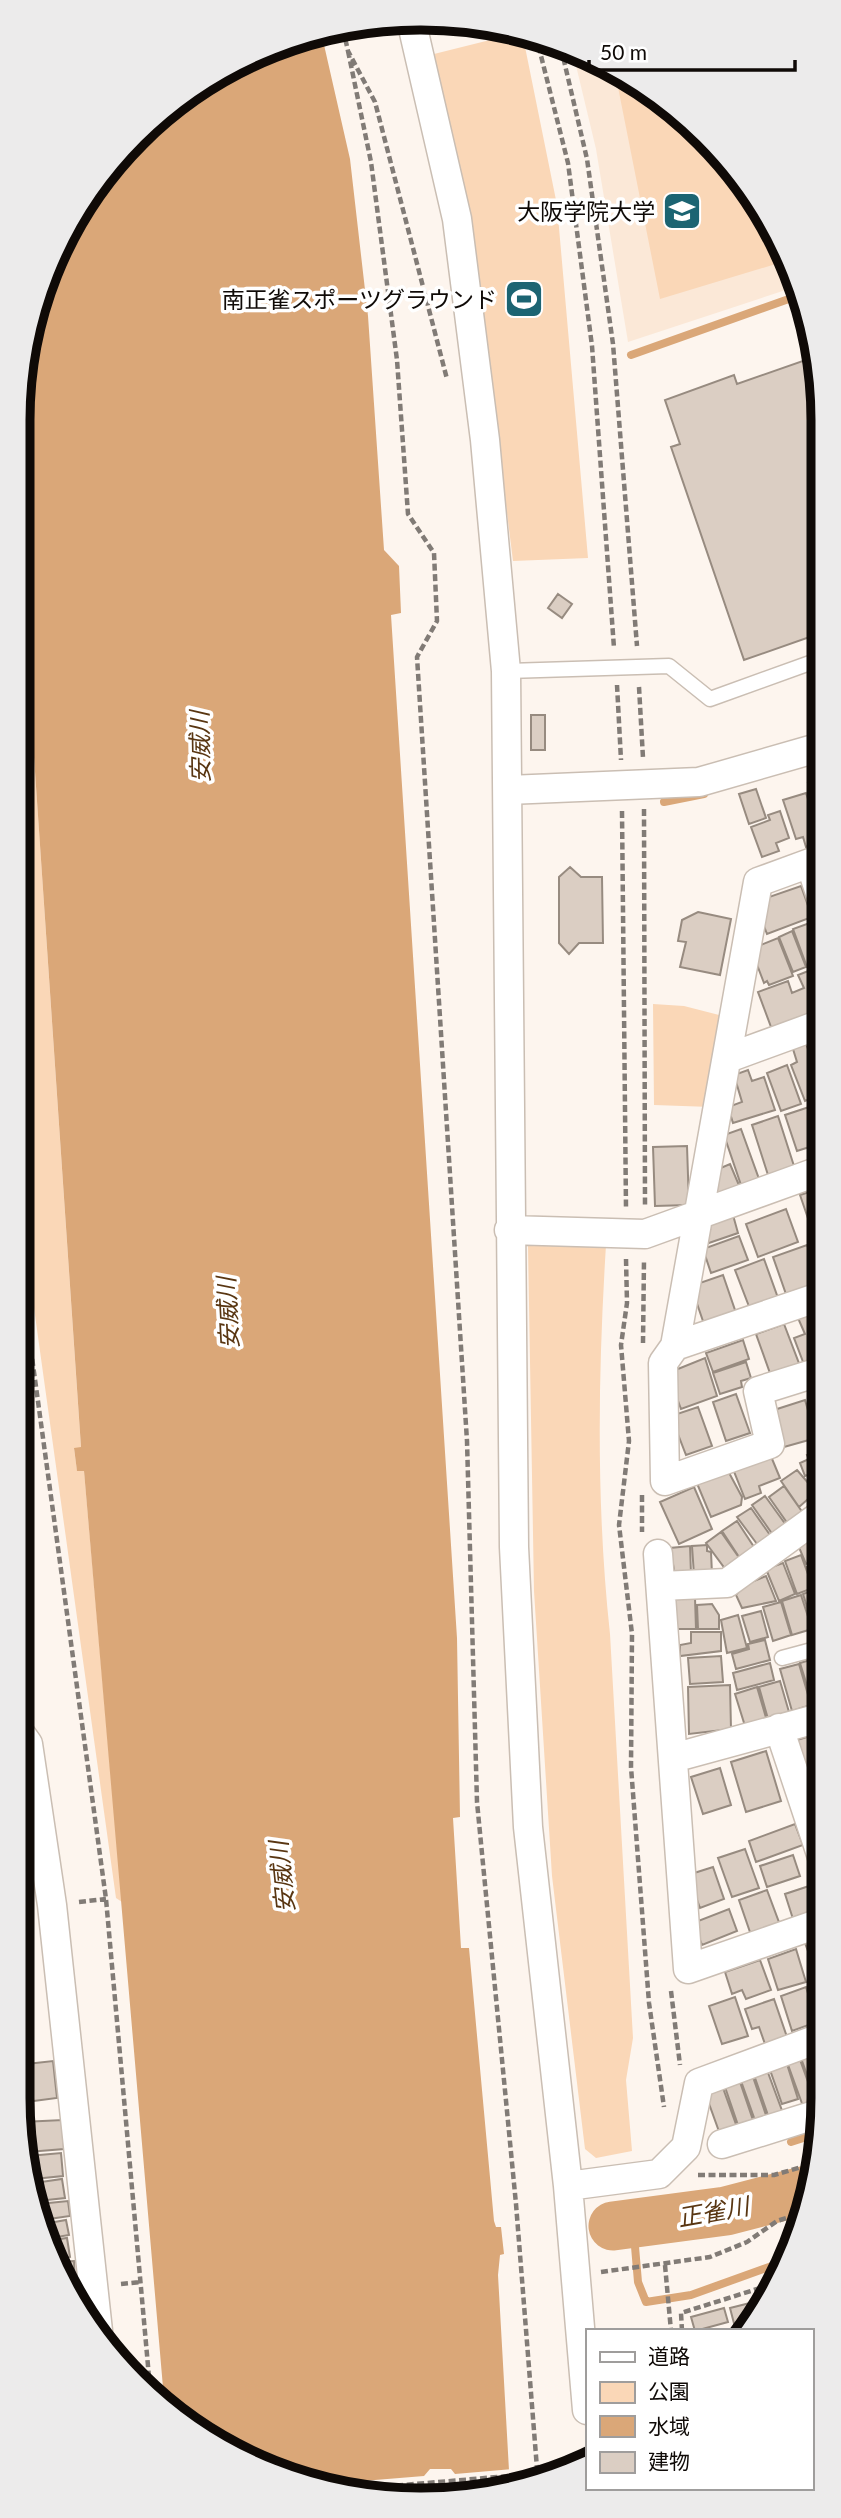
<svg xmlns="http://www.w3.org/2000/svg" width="841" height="2518" font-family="Lato,'Noto Sans JP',sans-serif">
  <rect width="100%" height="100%" fill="#fdf5ee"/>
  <path fill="#fbe8d7" d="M573,53L644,85L724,155L793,266L798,286L628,342L596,149Z"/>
  <path fill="#fad7b7" d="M522,32L557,205L588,558L513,561L470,217L434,54Z
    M615,72L644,85L724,155L789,260L660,299Z
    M18,522L81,1448L74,1449L77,1470L84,1471L122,1902L116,1898L19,1200L28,1032L26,791L18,764Z
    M653,1004L684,1006L723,1016L711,1107L654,1105Z
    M556,1244L606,1245C598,1374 596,1505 610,1634L633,2038L626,2080L632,2151L596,2158L585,2149L552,1876L534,1591L528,1246Z"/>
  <path fill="#daa778" d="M322,36L350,159L368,316L384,550L399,566L401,613L391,615L457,1638L460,1817L453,1818L461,1948H469L494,2221L496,2227H501L504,2254L500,2255L498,2275L510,2488L368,2497L242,2459L164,2399L84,1471H77L74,1448L81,1447L18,522V420L31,317L101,175L219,72Z"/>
  <path fill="#fdf5ee" d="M430,2469H451L455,2474L513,2469V2483L456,2487L454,2491L427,2493L424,2490L361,2495L326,2484L424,2476Z"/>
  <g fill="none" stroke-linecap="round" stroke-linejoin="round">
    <path stroke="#daa778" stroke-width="8" d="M631,355L800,295
      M664,802L704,794
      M791,2142L819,2133
      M633,2223L638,2282L646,2302L691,2295L783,2262"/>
    <path stroke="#daa778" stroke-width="49" d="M613,2226L726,2211L811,2189"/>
  </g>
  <path fill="#dbcec3" stroke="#978b80" stroke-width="2" d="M817,356L820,368L821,633L744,660L671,447L680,444L665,400L734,375L737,384Z
    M558,594L572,604L562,618L548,608Z
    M531,715H545V750H531Z
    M821,779V823L808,783Z
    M756,789L766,818L749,824L739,794Z
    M806,793L821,838V842L806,847L803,837L796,839L783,800Z
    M780,811L789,838L776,843L779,851L762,857L751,827L770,820L768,815Z
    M570,867L581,877H602L603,943H579L569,954L559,943V877Z
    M801,886L812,917L767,934L755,902Z
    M698,912L731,919L720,975L680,967L686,942L678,941L682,920Z
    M815,921L821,938V962L807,967L793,929Z
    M792,931L806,967L793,972L779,937Z
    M778,938L793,976L769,985L767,981L764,983L751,949Z
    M821,966V1016L774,1035L758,992L788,981L792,993L804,988L798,975Z
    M806,1044L822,1084V1094L805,1101L791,1065L797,1062L793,1049Z
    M787,1065L801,1104L781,1111L767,1073Z
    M748,1070L752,1081L764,1077L775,1110L733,1123L728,1107L742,1102L734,1075Z
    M812,1106L822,1143L797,1151L785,1115Z
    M778,1116L794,1166L768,1175L752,1125Z
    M741,1129L759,1179L741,1185L724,1135Z
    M687,1146L689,1205L655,1206L653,1147Z
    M730,1164L741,1190L715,1200L716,1170Z
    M822,1188V1230L813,1233L800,1195Z
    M786,1209L798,1242L758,1257L746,1224Z
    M733,1215L738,1233L706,1244L701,1232L710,1229L708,1223Z
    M739,1236L748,1260L711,1273L703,1249Z
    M807,1245L822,1285L787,1297L773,1257Z
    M764,1259L778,1298L750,1309L735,1270Z
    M723,1275L736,1313L704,1324L691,1286Z
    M811,1313L822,1341V1361L805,1367L794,1338L805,1334L798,1318Z
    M784,1324L800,1366L771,1376L756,1334Z
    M743,1340L749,1359L713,1372L706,1353Z
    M705,1358L717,1396L681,1409L674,1390L673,1371Z
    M746,1362L751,1378L741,1381L742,1387L720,1394L713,1373Z
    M822,1393V1426L811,1398Z
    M736,1394L750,1433L726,1441L713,1402Z
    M805,1400L816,1438L784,1447L774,1410Z
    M698,1407L712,1446L686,1455L671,1416Z
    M822,1449V1470L805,1476L800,1463L809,1459L807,1455Z
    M770,1454L780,1478L759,1486L761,1493L745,1499L733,1469Z
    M727,1469L742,1497L741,1505L711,1517L696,1481Z
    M797,1470L816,1492L799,1507L781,1481Z
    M784,1486L803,1513L788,1524L769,1497Z
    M694,1487L712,1529L679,1544L660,1502Z
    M765,1496L786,1525L773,1535L752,1505Z
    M751,1508L770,1535L757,1544L737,1517Z
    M737,1521L754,1547L739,1557L722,1531Z
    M721,1532L740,1559L726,1570L706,1543Z
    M822,1535V1557L806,1564L798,1545Z
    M707,1545V1551L711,1552L712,1574L694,1575L692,1546Z
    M690,1546L691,1574L675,1575L670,1548Z
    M801,1555L813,1588L797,1594L785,1561Z
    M822,1560V1583L815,1586L807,1567Z
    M783,1563L795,1594L779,1601L766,1569Z
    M766,1576L776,1601L742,1608L736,1595L744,1585Z
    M822,1587L823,1605L808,1610L803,1594Z
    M801,1595L812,1629L792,1635L782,1601Z
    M695,1598L696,1629H677L675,1599Z
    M781,1602L791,1635L773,1641L763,1607Z
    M712,1604L719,1615V1629H698L697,1605Z
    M761,1611L768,1637L750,1642L742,1616Z
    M823,1611V1633L820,1634L811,1614Z
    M738,1615L747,1648L727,1653L721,1620Z
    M691,1632H721V1651L680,1656V1645L691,1643Z
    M765,1640L770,1660L736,1669L732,1654L749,1649L748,1644Z
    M721,1656L723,1682L690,1684L688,1658Z
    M820,1657L823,1702L813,1705L800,1663Z
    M770,1663L774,1680L737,1690L733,1673Z
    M799,1664L811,1705L792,1711L780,1669Z
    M780,1681L789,1712L768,1719L759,1687Z
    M730,1685L731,1729L689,1734L688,1687Z
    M757,1687L767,1721L745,1726L735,1694Z
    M820,1733L823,1789L815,1792L797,1740Z
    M766,1751L781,1801L746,1812L731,1762Z
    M720,1768L731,1805L703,1814L691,1777Z
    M795,1824L803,1845L756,1862L749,1841Z
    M745,1849L759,1888L732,1897L718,1858Z
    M793,1855L800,1876L767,1887L760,1866Z
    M713,1867L724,1899L700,1908L688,1875Z
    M815,1884L823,1909L793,1919L785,1894Z
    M767,1890L780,1925L751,1935L739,1900Z
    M729,1909L737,1931L702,1945L693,1923Z
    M822,1936L823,1976L818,1978L805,1943Z
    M796,1949L806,1982L778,1990L768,1959Z
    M760,1960L771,1990L746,1999L742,1990L732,1994L725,1972Z
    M823,1981V2000L818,2002L813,1984Z
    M806,1987L817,2022L792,2031L781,1996Z
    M735,1997L748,2036L722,2044L709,2006Z
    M774,1999L787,2037L765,2044L759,2027L752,2029L745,2009Z
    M814,2053L823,2081V2100L817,2103L801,2058Z
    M799,2057L816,2104L804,2109L787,2062Z
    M53,2061L57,2098L18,2103V2065Z
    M786,2061L798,2099L782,2104L769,2067Z
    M767,2070L784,2116L770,2121L754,2075Z
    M753,2077L768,2121L757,2126L741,2081Z
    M740,2082L755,2126L740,2131L725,2087Z
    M723,2088L738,2130L721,2137L707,2098L710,2093Z
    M63,2120L64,2149L28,2152L22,2122Z
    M61,2153L63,2176L34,2179L29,2156Z
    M62,2179L65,2198L38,2201L34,2183Z
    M68,2201L70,2216L42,2220L39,2204Z
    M66,2220L69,2235L45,2239L43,2224Z
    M67,2238L70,2257L53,2259L46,2241Z
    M74,2261L75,2284L69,2285L55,2262Z
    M762,2300L755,2322L746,2331H736L730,2308Z
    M724,2308L728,2322L695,2331L691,2317Z"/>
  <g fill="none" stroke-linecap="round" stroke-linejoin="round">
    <g stroke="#cabeb3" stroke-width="17">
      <path id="service" d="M506,671L669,666L710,699L821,659
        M782,1658L823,1647"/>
    </g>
    <g stroke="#cabeb3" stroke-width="31">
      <path id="minor" d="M412,24L457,219L485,440L506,671L514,1547L528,1827L568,2186L587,2410
        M508,790L699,782L821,747
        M821,859L758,882L675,1346L663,1363L665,1481L770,1444L758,1391L822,1371
        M810,863L821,896
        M728,1058L821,1024
        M509,1230L645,1234L822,1170
        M675,1346L822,1296
        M658,1554L688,1969L823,1922
        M661,1586L727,1583L822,1514
        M779,1728L823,1860
        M18,1730L28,1744L52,1905L98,2331
        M673,1758L823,1717
        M722,2144L821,2113
        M568,2186L659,2174L686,2147L699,2083L823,2037"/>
    </g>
    <path stroke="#817b76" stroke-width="4.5" stroke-dasharray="7 3.5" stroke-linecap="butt" d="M343,29L348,51L375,102L447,379
      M536,36L568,163L592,346L614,648
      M561,48L587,159L613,344L637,646
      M348,51L371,162L397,360L408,514L434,553L437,621L417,657L467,1441L477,1802L516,2204L538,2481
      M617,685L621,760
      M639,687L643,758
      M18,787L20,792L18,1078
      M644,809L645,1206
      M622,811L626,1208
      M18,1255L106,1899L150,2388
      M626,1259L627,1303L621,1345L629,1441L619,1525L632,1634L631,1767L649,2003L664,2107
      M643,1343L644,1260
      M642,1495V1532
      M18,1655L25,1706
      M79,1902L106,1899
      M671,1991L680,2065
      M698,2175H774L815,2163
      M665,2265L671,2331
      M601,2272L710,2257L747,2242L777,2221L805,2212
      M121,2284L141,2282
      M682,2331L681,2313L773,2284"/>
    <use href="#service" stroke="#fff" stroke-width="14"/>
    <use href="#minor" stroke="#fff" stroke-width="28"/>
    <path stroke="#817b76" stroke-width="4.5" stroke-dasharray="7 3.5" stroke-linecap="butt" d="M344,2490L556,2472"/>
  </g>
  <defs>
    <g id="university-square" transform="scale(2.0125)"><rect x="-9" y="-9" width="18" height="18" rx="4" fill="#1c6472" stroke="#fff"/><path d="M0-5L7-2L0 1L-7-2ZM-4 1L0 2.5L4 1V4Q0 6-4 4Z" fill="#fff"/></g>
    <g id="stadium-square" transform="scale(2.0125)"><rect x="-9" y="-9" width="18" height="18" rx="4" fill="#1c6472" stroke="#fff"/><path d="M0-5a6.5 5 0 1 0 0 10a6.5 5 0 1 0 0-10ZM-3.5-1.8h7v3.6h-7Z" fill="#fff"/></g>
  </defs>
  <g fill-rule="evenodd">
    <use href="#university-square" x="682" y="211"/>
    <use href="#stadium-square" x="524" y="299"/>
  </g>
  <g text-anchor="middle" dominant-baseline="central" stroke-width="7" stroke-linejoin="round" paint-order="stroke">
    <g font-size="23" fill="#0f0a07" stroke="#fff" text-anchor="end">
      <text x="655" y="211">大阪学院大学</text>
      <text x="497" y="299">南正雀スポーツグラウンド</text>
    </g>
    <g font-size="24" font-style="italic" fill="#593612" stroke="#fff">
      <text transform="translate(199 747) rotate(-91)">安威川</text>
      <text transform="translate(227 1313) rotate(-93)">安威川</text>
      <text transform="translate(281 1877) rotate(-96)">安威川</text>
      <text transform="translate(713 2211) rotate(-10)">正雀川</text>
    </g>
  </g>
  <path d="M0 0H841V2518H0ZM420 30H421A390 390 0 0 1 811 420V2098A390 390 0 0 1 421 2488H420A390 390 0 0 1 30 2098V420A390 390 0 0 1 420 30Z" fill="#ecebeb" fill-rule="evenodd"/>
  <path fill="none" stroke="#0f0a07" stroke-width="9" d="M420 30H421A390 390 0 0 1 811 420V2098A390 390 0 0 1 421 2488H420A390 390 0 0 1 30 2098V420A390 390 0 0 1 420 30Z"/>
  <rect x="586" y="2329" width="228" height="161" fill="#ffffff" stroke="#9f9d9c" stroke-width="2"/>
  <rect x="600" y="2352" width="35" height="10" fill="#ffffff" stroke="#9f9d9c" stroke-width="2"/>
  <text x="648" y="2364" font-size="21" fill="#0f0a07">道路</text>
  <rect x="600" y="2382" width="35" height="21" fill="#fad7b7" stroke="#9f9d9c" stroke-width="2"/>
  <text x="648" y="2399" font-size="21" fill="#0f0a07">公園</text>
  <rect x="600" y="2416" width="35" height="21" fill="#daa778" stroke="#9f9d9c" stroke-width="2"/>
  <text x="648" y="2434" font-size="21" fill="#0f0a07">水域</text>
  <rect x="600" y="2452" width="35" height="21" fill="#dbcec3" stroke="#9f9d9c" stroke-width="2"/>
  <text x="648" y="2469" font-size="21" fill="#0f0a07">建物</text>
  <path d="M589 60v10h206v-10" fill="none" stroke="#0f0a07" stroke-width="3.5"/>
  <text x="600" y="60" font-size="21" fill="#0f0a07" stroke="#ffffff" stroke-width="5" paint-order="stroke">50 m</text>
</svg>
